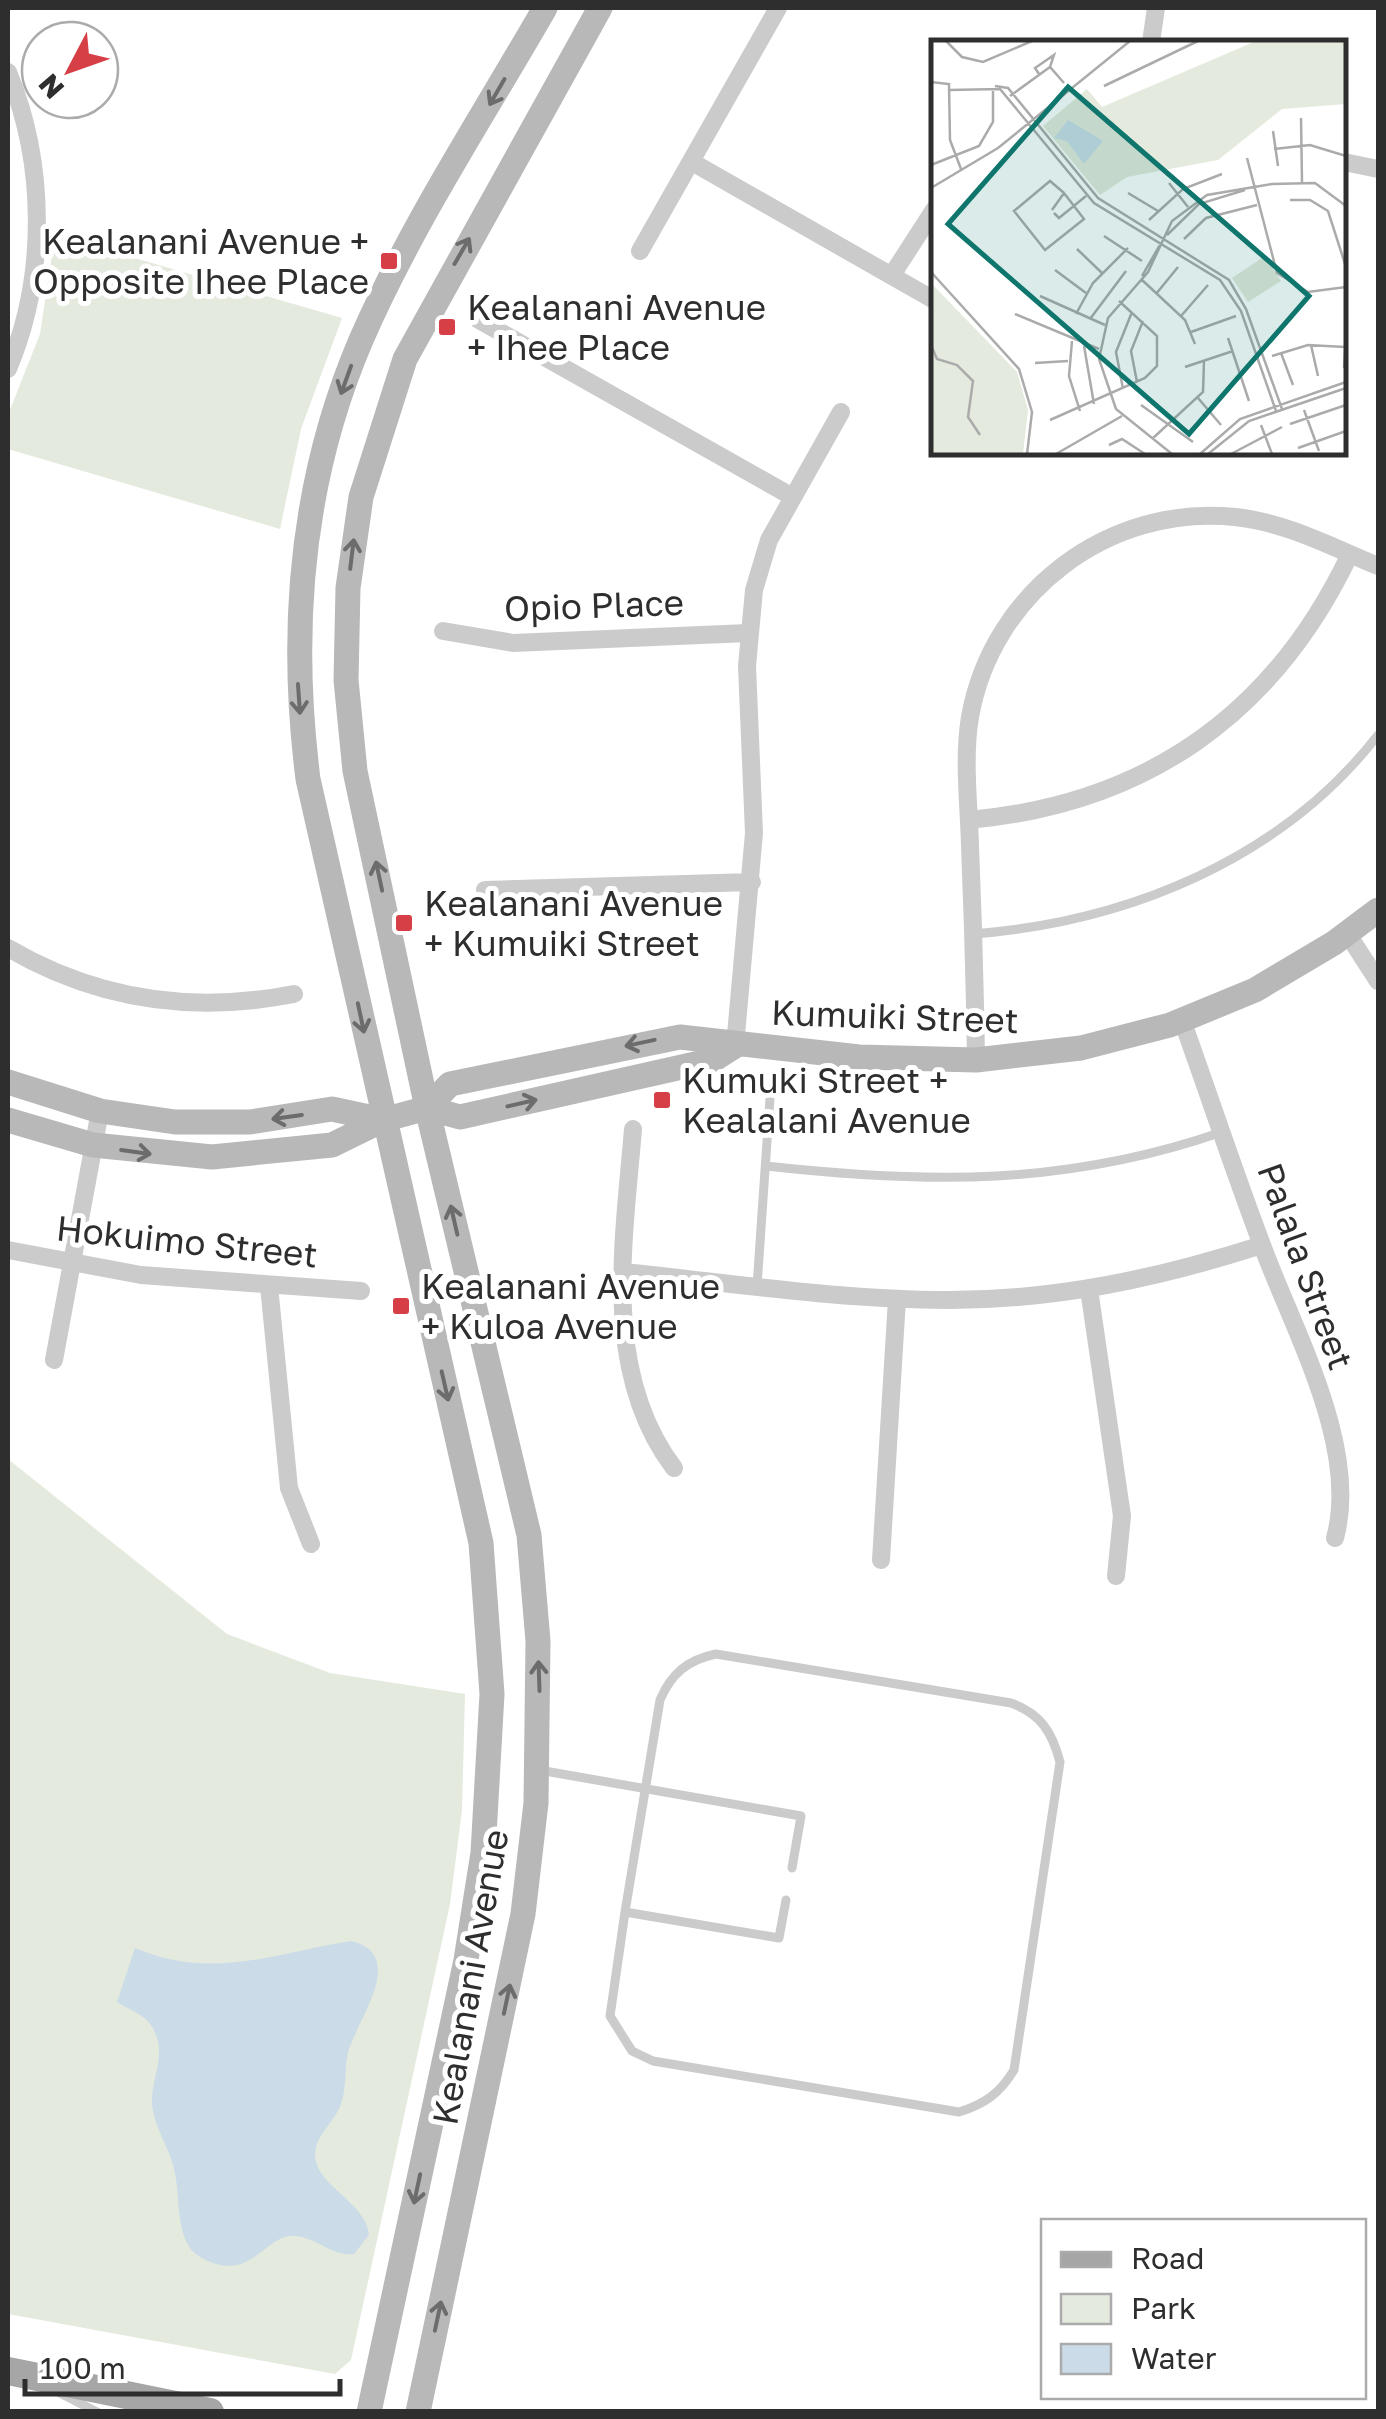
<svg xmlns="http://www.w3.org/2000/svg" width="1386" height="2419" font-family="'Golos Text',sans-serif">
  <rect width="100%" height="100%" fill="#fff"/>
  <path fill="#e4eadd" d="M55,235L342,318L301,429L280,529L8,449V415L40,334Z
    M8,1459L227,1634L330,1673L465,1694L462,1810L450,1904L351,2360L335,2374L8,2314Z"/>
  <path fill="#cbdce8" d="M351,1941C410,1955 355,2023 348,2053C344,2071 347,2090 340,2107C334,2121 320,2132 316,2147C307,2184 366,2199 369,2235L354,2254C333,2257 317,2238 296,2236C269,2233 256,2272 220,2265C208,2262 194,2256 188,2245C176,2223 180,2193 174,2169C169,2147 154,2127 152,2104C151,2080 165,2058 156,2035C149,2015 133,2012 117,2002L135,1948C214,1981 274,1953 351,1941Z"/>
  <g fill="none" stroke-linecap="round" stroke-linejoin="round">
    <path stroke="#cbcbcb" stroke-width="9" d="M973,934C1127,922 1281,860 1378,735
      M766,1166C928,1184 1066,1186 1222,1132
      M757,1286L770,1098
      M539,1770L801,1816L792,1868
      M625,1912L610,2016L632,2051L653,2061L959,2112C985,2104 1000,2093 1014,2070L1060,1762C1052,1732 1041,1714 1011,1703L716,1654C687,1660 671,1674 660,1700L625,1912L779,1938L786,1900
      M58,2392L97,2412"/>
    <path stroke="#cbcbcb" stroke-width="18" d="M1151,42L1156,8
      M8,72C46,164 47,277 8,369
      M692,162L934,300
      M1344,162L1378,169
      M640,251L778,8
      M892,275L934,210
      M479,320L791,496
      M443,631L513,643L748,633
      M969,820C1146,804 1274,714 1350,554
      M485,890L752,882
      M1347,933L1378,981
      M8,948C97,1000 192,1014 294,994
      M1182,1020C1209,1095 1234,1171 1262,1245C1293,1330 1360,1447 1335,1538
      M735,1046L754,833L747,666L754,590L769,540L841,412
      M976,1060C975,988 973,917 970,846C969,804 963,759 970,717C992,592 1109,504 1235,517C1285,522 1332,547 1378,566
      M633,1129C624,1241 601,1372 674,1468
      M8,1250L141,1275L361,1291
      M623,1272C731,1283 840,1300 949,1300C1057,1300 1159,1278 1262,1245
      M269,1286L289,1488L311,1544
      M1089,1289L1122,1516L1116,1576
      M54,1360L100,1111
      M881,1560L897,1299"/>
    <path stroke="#b8b8b8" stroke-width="25" d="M8,1082L100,1111L175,1122H250L332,1109L383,1120
      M427,1108L450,1084L680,1037L859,1057L976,1060L1081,1048L1170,1025L1255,990L1334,943L1378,910
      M427,1108L460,1117L713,1060L735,1046
      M8,1120L93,1145L212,1157L332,1145L383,1120L427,1108
      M369,2412L466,1960L483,1853L492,1694L481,1543L308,779C289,629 301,480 361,340C411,225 483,116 545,8
      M418,2412L523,1914L536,1803L538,1641L529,1535L427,1108L355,771L346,680L348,588L361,497L405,359L600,8"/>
    <path stroke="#a6a6a6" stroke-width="28" d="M8,2371L210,2412"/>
  </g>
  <defs><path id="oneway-shaft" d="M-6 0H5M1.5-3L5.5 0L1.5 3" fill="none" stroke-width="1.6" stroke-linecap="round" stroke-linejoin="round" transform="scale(2.5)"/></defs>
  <g stroke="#6c6c6c">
    <use href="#oneway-shaft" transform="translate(497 92) rotate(120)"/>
    <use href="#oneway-shaft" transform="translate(462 251) rotate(-60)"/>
    <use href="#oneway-shaft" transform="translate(346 380) rotate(110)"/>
    <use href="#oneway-shaft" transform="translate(352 554) rotate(-83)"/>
    <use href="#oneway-shaft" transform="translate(299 699) rotate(86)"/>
    <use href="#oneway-shaft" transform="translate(379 876) rotate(-102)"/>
    <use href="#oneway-shaft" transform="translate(361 1018) rotate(78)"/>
    <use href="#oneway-shaft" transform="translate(640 1043) rotate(168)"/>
    <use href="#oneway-shaft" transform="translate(522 1103) rotate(-13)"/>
    <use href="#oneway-shaft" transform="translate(287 1117) rotate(172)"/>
    <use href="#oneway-shaft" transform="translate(136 1152) rotate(8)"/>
    <use href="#oneway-shaft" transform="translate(454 1220) rotate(-103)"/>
    <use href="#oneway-shaft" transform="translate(445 1386) rotate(77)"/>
    <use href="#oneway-shaft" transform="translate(539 1676) rotate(-92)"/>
    <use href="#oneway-shaft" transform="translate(507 1999) rotate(-78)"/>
    <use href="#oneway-shaft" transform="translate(417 2189) rotate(102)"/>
    <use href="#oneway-shaft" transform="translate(438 2316) rotate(-78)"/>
  </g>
  <g fill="#d63f45" stroke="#fff" stroke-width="4">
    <rect x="379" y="251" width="20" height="20" rx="5"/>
    <rect x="437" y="317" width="20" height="20" rx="5"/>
    <rect x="394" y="913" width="20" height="20" rx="5"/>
    <rect x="652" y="1090" width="20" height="20" rx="5"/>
    <rect x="391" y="1296" width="20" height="20" rx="5"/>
  </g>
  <g text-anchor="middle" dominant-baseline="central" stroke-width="10" stroke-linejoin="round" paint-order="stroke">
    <g font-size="35" fill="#2e2e2e" stroke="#fff" text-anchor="start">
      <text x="369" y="241" text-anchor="end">Kealanani Avenue +<tspan x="369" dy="40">Opposite Ihee Place</tspan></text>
      <text x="467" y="307">Kealanani Avenue<tspan x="467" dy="40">+ Ihee Place</tspan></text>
      <text x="424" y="903">Kealanani Avenue<tspan x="424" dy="40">+ Kumuiki Street</tspan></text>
      <text x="682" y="1080">Kumuki Street +<tspan x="682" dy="40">Kealalani Avenue</tspan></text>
      <text x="421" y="1286">Kealanani Avenue<tspan x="421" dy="40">+ Kuloa Avenue</tspan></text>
    </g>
    <g font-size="35" fill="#2e2e2e" stroke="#fff">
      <text transform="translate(594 605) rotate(-2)">Opio Place</text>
      <text transform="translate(895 1016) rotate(2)">Kumuiki Street</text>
      <text transform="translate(187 1241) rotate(6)">Hokuimo Street</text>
      <text transform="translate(1306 1266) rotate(70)">Palala Street</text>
      <text transform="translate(470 1977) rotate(-80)">Kealanani Avenue</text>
    </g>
  </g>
  <g transform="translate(931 40)">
    <rect width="415" height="415" fill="#fff"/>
    <path d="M325,1H415V64L351,69L287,120L196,137L169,155L112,86L156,49L171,67ZM334,216L350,241L317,262L301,238ZM0,243L86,332L97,370L92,414H0Z" fill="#e4eadd"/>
    <path d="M137,80L172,101L153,124L136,101L123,98Z" fill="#cbdce8"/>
    <path fill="none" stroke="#ababab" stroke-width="2.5" d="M15,1L31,17L52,22L101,1M108,34L104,28L123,15L119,27M0,42L18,44L19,100L30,129M64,46L77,48L167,158L298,240L315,269L351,369M173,46L267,1M18,50L69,49L163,163L289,240L310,271L345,371M79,56L119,27L133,43M370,78L371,142M342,91L347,126M343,109L379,105L415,116M316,118L346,233L377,252L415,247M0,125L48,106L62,82V51M238,143L257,167M0,148L67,108L199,1M197,153L227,171M359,160H379L397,171L415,227M121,170L133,153L153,179L114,210L83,171L119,141L133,153M123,173L128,178L155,156M218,180L252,149L291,134M236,195L268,164L314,150M173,196L211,221M253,199L275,178L326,165M146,209L171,233M124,230L155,253M0,232L88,329L101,372L96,414M211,236L230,203M210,239L254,280L264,304M225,254L247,227M109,256L174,285M84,274L168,309M145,274L162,243L197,208M250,276L277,245M159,279L195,231M260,292L305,276M297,298L318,361M141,301L138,336L149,371M0,305L6,319L26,325L42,341L37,377L49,395M380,305L387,336M153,306L163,364M350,313L362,345M341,316L377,305L414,307M104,323L137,321M254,327L302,311M413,328L415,297M206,342L200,311L212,281M192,349L185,312L201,272M267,358L290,385M210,365L262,402M373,370L388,411M119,380L214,338L226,326V296L188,261M359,384L415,365M330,385L341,414M221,399L272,352L273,321M178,405L191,399L214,414M367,408L415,391M125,414L191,376M241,414L185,369L168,319L177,278L217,232L241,181L276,155L341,144L384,143L415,166M269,414L309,379L415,342M277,414L318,381L415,348M300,414L351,387"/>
    <path fill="#0f766e" fill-opacity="0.15" stroke="#0f766e" stroke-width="5" d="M137,47L378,256L258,394L17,184Z"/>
    <rect width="415" height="415" fill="none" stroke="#2e2e2e" stroke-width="5"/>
  </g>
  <rect width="1386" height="2419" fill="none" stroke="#2e2e2e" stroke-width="20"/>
  <rect x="1041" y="2219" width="325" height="180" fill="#ffffff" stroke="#ababab" stroke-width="2.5"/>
  <rect x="1061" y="2252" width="50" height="15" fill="#a6a6a6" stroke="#ababab" stroke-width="2.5"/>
  <text x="1131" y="2269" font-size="30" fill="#2e2e2e">Road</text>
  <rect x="1061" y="2294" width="50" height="30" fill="#e4eadd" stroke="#ababab" stroke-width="2.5"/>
  <text x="1131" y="2319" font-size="30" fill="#2e2e2e">Park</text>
  <rect x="1061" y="2344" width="50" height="30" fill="#cbdce8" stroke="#ababab" stroke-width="2.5"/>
  <text x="1131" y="2369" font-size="30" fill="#2e2e2e">Water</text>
  <g transform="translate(70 70) rotate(229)"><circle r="48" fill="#ffffff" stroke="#ababab" stroke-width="2.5"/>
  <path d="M0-8L18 38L0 25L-18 38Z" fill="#d63f45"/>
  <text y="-15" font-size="28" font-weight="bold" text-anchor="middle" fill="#2e2e2e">N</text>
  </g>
  <path d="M25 2379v15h315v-15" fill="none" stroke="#2e2e2e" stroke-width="5"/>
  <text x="40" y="2379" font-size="30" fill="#2e2e2e" stroke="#ffffff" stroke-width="8" paint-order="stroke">100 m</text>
</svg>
